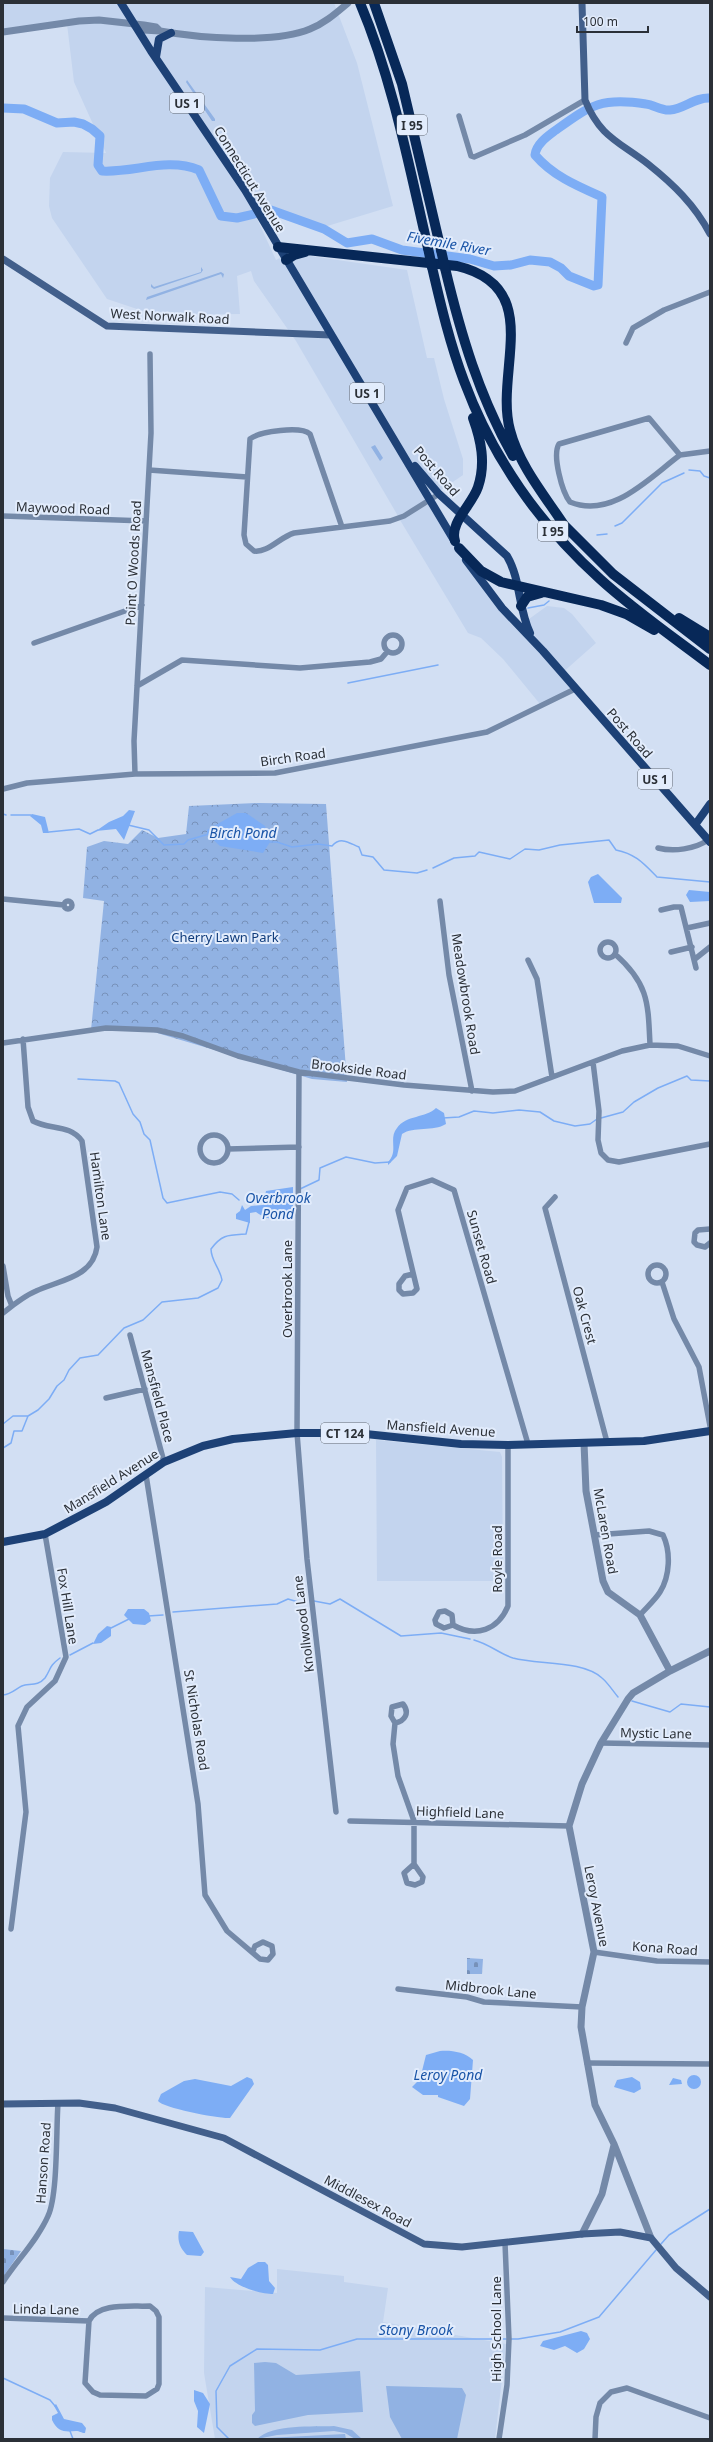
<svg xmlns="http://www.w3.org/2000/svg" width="713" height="2442" font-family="'Noto Sans',sans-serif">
  <defs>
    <pattern id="cemetery-stones" width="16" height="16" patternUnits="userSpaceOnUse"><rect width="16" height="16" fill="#91b2e3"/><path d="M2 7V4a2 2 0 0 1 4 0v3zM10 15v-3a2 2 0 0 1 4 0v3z" fill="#7791b9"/></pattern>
    <pattern id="park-crowns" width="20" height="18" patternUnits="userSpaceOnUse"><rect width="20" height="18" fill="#91b2e3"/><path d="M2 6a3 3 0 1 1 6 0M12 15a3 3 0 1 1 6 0" fill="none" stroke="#7791b9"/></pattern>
  </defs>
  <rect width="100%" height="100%" fill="#d2dff3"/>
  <path fill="#c3d4ee" d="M3,3H334L357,63L393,206L324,227L278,210L252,208L276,260L289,253L407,270L427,358H434L444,399L463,459V475L424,502L398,516L296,341L254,281L251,271L237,276L240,314L155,315L107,299L52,218L49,206L50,178L63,152L106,153L74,82L67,24L3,29Z
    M429,504L518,627L547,606L564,608L572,614L596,643L561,674L573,688L540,704L503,659L481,638L468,633L400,520Z
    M376,1440L500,1452L502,1457L503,1581H377Z
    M277,2269L344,2276V2282L388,2288L383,2322L506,2344L495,2439H215L204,2373L205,2287L277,2293Z"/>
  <path fill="#91b2e3" d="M187,80L215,119V121H212L186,82Z
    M201,267L203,270L201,273L154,289L151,287V284L154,287L201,272Z
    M221,272L224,274L223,278L221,274L146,300L147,297Z
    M375,445L383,458L380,461L371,447Z
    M265,2362L276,2363L296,2375L360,2371L363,2412L308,2415L255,2426L252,2423V2415L255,2411L254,2363Z
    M386,2386L462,2388L466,2395L457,2439H402L390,2417Z
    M334,2426L352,2430L362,2439H355L345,2433L334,2431L277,2435L257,2439C272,2424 313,2427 334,2426Z
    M345,2434L346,2439H267V2438Z"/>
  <path fill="url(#cemetery-stones)" d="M467,1958L483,1959L482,1974H467Z
    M3,2249L21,2251L3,2277Z"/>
  <path fill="url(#park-crowns)" d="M258,803L326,804L347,1082L312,1079L147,1030H91L104,901L83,898L87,847L104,841L128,844L142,830L158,838L186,834L189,806Z"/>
  <path fill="#7dadf5" d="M129,810L135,811L124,840L116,829L96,831L109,822L123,816Z
    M237,813H246L265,826L270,842L263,853L220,846L207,834V830Z
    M32,814L45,817L49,833H43L41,825L30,816Z
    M598,874L622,898L621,903H594L588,882L591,877Z
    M689,890L710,892V901L690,902L686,895Z
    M436,1108L444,1113L446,1124C433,1132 414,1126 402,1134L397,1156L388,1165V1162C399,1151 388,1139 397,1128C406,1115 426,1118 436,1108Z
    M293,1187V1217C281,1222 266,1220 256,1212L250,1213V1223L236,1219V1214L240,1211L242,1205L245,1210L251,1206L263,1205L266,1191Z
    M128,1609H144L149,1613L151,1621L145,1625L133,1624L124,1615Z
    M107,1626L111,1627V1636L101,1643L93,1644L98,1634Z
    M440,2051C451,2050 465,2052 473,2060L470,2099L464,2106L438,2097V2095H423L412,2087L420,2079L426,2055Z
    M687 2082a7 7 0 1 1 14 0a7 7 0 1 1-14 0Z
    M247,2077L252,2079L254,2084L230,2118C220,2119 163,2108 158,2101L161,2094L184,2081L195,2079L231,2086Z
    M632,2077L640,2082L641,2089L634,2093L614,2087L617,2080Z
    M673,2078L681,2080L682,2084L669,2085Z
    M179,2231L193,2232L204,2252L201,2256L187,2255C180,2248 177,2241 179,2231Z
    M258,2262H265L268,2265L269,2281L275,2288L273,2294C262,2294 236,2287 230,2277L241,2279L248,2268Z
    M581,2331L587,2333L590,2339L584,2349L577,2353L565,2346L554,2350L540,2346L543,2341Z
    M194,2390L203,2393L210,2404L204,2433L197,2427L198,2411L194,2401Z
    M56,2404L64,2419L82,2423L86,2428L85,2433C81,2433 80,2431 76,2431C64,2432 58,2432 52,2420V2416L58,2413L54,2406Z"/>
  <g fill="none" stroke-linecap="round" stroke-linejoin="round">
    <path stroke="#7dadf5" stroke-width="1.5" d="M689,470L700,471L704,476L710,478
      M615,526L622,523L662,483L684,473
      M597,535L607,534
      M528,608L544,605L549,601
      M348,683L438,665
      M3,814L6,815
      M11,815H31
      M128,825L149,830L164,845L184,844L188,840L209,834
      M49,832L79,829L90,834L98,830
      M269,842H277L292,847L318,844L332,846C341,836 349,843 359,847L362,855L373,857L384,870L417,873L427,870
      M433,868L454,858L475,856L479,852L510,859L525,849L539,850L560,845L609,840L616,850C636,854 644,864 657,877L710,882
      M78,1079L115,1081L119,1083L133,1114L140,1122L144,1134L150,1140L163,1198L167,1203L220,1192L232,1194L239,1200
      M443,1118L459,1117L474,1111L493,1113L519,1110L540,1112L554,1121L575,1126L590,1124L597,1119
      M601,1118L623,1112L634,1102L658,1088L687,1076L691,1080L710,1081
      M300,1189L319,1180L320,1168L346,1157L375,1163L390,1162
      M3,1424L13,1416H28L38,1410L49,1399L57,1386L64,1380L69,1370L80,1358L98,1355L124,1328L143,1320L162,1302L198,1298L218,1288L222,1280C220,1268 211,1261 211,1249C222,1234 229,1235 246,1234L249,1222
      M3,1448L11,1443L14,1431H22L28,1416
      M314,1601L330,1604L340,1599L401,1636L441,1633L470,1639
      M173,1612L277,1604L288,1599L305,1604
      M148,1616L163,1615
      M111,1628L129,1619
      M474,1640C489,1644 500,1654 513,1658C538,1665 582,1660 602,1678C608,1683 613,1691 618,1697
      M70,1655L93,1643
      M3,1695C13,1694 18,1686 25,1685C33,1684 39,1685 45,1678C51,1669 49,1666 60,1658
      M632,1701L670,1712L681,1704L710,1707
      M661,2244L669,2235L710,2209
      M3,2378L50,2400L55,2406
      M70,2431L73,2439
      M229,2439L217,2427L216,2391L230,2366L257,2349L320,2350L357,2339H518L560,2332L599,2317L656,2250"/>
    <path stroke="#7dadf5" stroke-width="9" d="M3,108L24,109L57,123L74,122L83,124L92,129L100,136L98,165L102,171C134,173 167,157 199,170L221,216L237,218L271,210L324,229L347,243L372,239L402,250L470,259L494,266L511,265L530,260L550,262L561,268L569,276L594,286L598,285L602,197C577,186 553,176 535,155C536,144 548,136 556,130C591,105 601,97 646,104C654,105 662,111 670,110C684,109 695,97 710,98"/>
    <path stroke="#7489a8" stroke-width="5.5" d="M459,116L471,156L474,157L525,135L585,100
      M626,343L633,328L664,310L710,292
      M649,418L680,455C649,478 612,519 570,502C562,492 552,455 559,444Z
      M680,455L710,451
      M149,470L247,477
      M3,516L146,521
      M342,527L310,434C301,426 260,431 250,439L244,535L246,544L254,551C268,553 280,537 294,533L390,521L404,516L439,494
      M384 644a9 9 0 1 1 18 0a9 9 0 1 1-18 0Z
      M34,643L142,605
      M137,686L182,660L300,668L370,662L381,659L387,652
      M135,774L134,741L151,433L150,354
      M3,789L27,783L135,774L275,773L487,732L575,689
      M658,848C674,852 695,849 708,840
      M3,899L64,905
      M440,901L449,975L472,1091
      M64 905a4 4 0 1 1 8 0a4 4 0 1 1-8 0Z
      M661,910L674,907H681L696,968
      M687,928L710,923
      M600 950a8 8 0 1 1 16 0a8 8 0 1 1-16 0Z
      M671,952L692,947
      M615,954C649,984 648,1003 650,1045
      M695,959L710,947
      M528,960L537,979L552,1077
      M3,1043L106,1028L157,1030L183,1036L238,1056L299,1072L404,1085L493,1092L515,1091L622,1051L650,1045L678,1046L710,1056
      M593,1062L599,1111L598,1140L601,1153L608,1160L619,1162L710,1144
      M299,1072L297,1433L307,1559L336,1812
      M200 1149a14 14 0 1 1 28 0a14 14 0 1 1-28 0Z
      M228,1149L299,1147
      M555,1197L545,1208L607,1442
      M710,1229L698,1230L695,1233L694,1242L697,1245L705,1247L710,1243
      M648 1274a9 9 0 1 1 18 0a9 9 0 1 1-18 0Z
      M3,1266L8,1296L12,1306
      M413,1274L405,1276L399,1284V1290L403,1294L413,1293L417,1289L398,1210L407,1188L432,1180L454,1190L528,1444
      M662,1282L674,1319L699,1367L710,1426
      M3,1313C13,1305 24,1296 36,1291C60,1280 93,1277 97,1247L82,1141C70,1124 50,1130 33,1121L28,1107L23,1039
      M130,1335L164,1462
      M106,1398L145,1389
      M146,1475L198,1804L205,1895L227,1931L260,1959L268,1960L273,1954L272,1946L263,1942L255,1946L253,1951
      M595,1535L649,1531L663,1535C671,1552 670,1576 660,1592C655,1600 646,1608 640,1615
      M445,1611L452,1615L453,1625L444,1628L436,1624L435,1620L439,1612Z
      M453,1625C476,1638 498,1630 508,1606V1445
      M395,1723C405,1721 410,1713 403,1704L392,1707L391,1716L395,1723L393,1744L398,1776L414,1821V1864L423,1877L422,1882L415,1885L407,1883L404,1873L414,1864
      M601,1743L710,1745
      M350,1821L569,1826
      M11,1929L26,1812L18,1726L27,1707L55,1681L66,1657L45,1534
      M594,1952L657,1961L710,1962
      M398,1989L467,1997L484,2002L582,2007
      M587,2063L710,2064
      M3,2282C17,2260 37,2241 48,2216C58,2195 56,2130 58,2103
      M150,2306L156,2311L159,2317V2384L157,2389L146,2396L100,2395L93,2392L85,2383L89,2321C98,2302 132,2307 150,2306Z
      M3,2318L89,2321
      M499,2439L507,2385L509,2339L505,2243
      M595,2439L596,2417L600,2403L611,2392L627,2388L710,2418"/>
    <path stroke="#7489a8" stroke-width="7" d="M134,25L143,30L160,31C199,38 274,44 310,29C325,23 336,13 348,3
      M3,32L79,21L99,20L144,25L156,27L160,31
      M584,1443L586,1491L603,1581L608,1592L640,1615L670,1671
      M582,2234L602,2194L614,2145
      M651,2238L614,2144L595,2105L581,2027L582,2007L594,1952L569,1826L582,1784L601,1743L628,1699L633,1693L670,1671L710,1651"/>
    <path stroke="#425f8b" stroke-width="7" d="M582,3L585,100C600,137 618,141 648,164C673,184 695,205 710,234
      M3,259L107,326L331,335
      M3,2104L79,2103L115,2108L224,2138L424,2244L462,2247L582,2234L620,2232L651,2238L676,2268L710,2297"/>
    <path stroke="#1d4176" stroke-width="8" d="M121,3L151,51L245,190L455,542
      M156,57L159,39L171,33
      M415,466L439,494L507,556C521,580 518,608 530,633
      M466,560L502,608L543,651L710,842
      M695,825L710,804
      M3,1542L45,1534L106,1502L164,1462L203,1446L233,1439L297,1433H356L461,1444L508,1445L644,1441L710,1431"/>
    <path stroke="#072858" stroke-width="10" d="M360,3C393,81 409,166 428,248
      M374,3L402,84L441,250
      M278,247L457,266C546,287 494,371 510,430C519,465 545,496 564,525
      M286,260L294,255L305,252
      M432,267C441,306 450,344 464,381C492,457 540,525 600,579C634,610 673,637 710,665
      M445,268C461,335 479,396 513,456
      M560,521L613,574L710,649
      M455,541C449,523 472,505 478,487C486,463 481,440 473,418
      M459,548L481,571L501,582L601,605L626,614L654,630
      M521,606L527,597L541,593
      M679,618L710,637"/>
    <path stroke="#072858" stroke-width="10" d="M428,248L432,267
      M441,250L445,268"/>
  </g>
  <g text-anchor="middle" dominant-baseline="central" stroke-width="4" stroke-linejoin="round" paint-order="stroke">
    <g fill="#e2ecfc" stroke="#626872" stroke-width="1">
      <rect x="170" y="93" width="34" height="20" rx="3"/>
      <rect x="397" y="115" width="30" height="20" rx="3"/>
      <rect x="350" y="383" width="34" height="20" rx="3"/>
      <rect x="538" y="521" width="30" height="20" rx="3"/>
      <rect x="638" y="769" width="34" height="20" rx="3"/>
      <rect x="321" y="1423" width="48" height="20" rx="3"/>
    </g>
    <g font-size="12" font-weight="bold" fill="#2b3037">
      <text x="187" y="103">US 1</text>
      <text x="412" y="125">I 95</text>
      <text x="367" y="393">US 1</text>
      <text x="553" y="531">I 95</text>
      <text x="655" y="779">US 1</text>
      <text x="345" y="1433">CT 124</text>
    </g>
    <g font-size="13" fill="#2b3037" stroke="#e2ecfc">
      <text transform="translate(250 179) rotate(58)">Connecticut Avenue</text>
      <text transform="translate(170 316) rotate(3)">West Norwalk Road</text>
      <text transform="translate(437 471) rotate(49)">Post Road</text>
      <text transform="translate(63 508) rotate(2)">Maywood Road</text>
      <text transform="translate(133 563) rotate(-87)">Point O Woods Road</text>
      <text transform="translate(630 733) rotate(49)">Post Road</text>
      <text transform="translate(293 757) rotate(-8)">Birch Road</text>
      <text transform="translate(466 994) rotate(81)">Meadowbrook Road</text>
      <text transform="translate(359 1069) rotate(7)">Brookside Road</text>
      <text transform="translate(101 1196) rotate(82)">Hamilton Lane</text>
      <text transform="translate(482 1247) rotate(74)">Sunset Road</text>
      <text transform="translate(287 1289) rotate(-90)">Overbrook Lane</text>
      <text transform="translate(585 1315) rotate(75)">Oak Crest</text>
      <text transform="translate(158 1396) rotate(75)">Mansfield Place</text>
      <text transform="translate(441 1428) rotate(4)">Mansfield Avenue</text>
      <text transform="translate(111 1481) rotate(-32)">Mansfield Avenue</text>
      <text transform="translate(606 1531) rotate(80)">McLaren Road</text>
      <text transform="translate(497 1559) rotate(-90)">Royle Road</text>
      <text transform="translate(68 1606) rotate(81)">Fox Hill Lane</text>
      <text transform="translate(303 1624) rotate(-97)">Knollwood Lane</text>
      <text transform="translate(197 1720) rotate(81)">St Nicholas Road</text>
      <text transform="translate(656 1733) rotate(1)">Mystic Lane</text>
      <text transform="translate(460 1812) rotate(2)">Highfield Lane</text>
      <text transform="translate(597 1906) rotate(79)">Leroy Avenue</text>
      <text transform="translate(665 1948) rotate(4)">Kona Road</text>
      <text transform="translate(491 1989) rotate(6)">Midbrook Lane</text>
      <text transform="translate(43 2163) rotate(-86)">Hanson Road</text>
      <text transform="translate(368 2201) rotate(28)">Middlesex Road</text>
      <text transform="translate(46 2309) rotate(1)">Linda Lane</text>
      <text transform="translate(496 2329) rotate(-90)">High School Lane</text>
    </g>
    <g font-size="13" fill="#103c7b" stroke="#e2ecfc">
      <text x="225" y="937">Cherry Lawn Park</text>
    </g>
    <g font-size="14" font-style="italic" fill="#1954a7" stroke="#e2ecfc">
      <text transform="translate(449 243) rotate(10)">Fivemile River</text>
      <text x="243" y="832">Birch Pond</text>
      <text x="278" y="1197">Overbrook<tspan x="278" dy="16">Pond</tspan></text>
      <text x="448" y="2074">Leroy Pond</text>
      <text x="416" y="2329">Stony Brook</text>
    </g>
  </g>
  <rect width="713" height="2442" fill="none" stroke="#2b3037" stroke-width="8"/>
  <path d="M577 26v6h71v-6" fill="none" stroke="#2b3037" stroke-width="2"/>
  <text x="583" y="26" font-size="12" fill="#2b3037" stroke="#e2ecfc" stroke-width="3" paint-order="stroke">100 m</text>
</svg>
